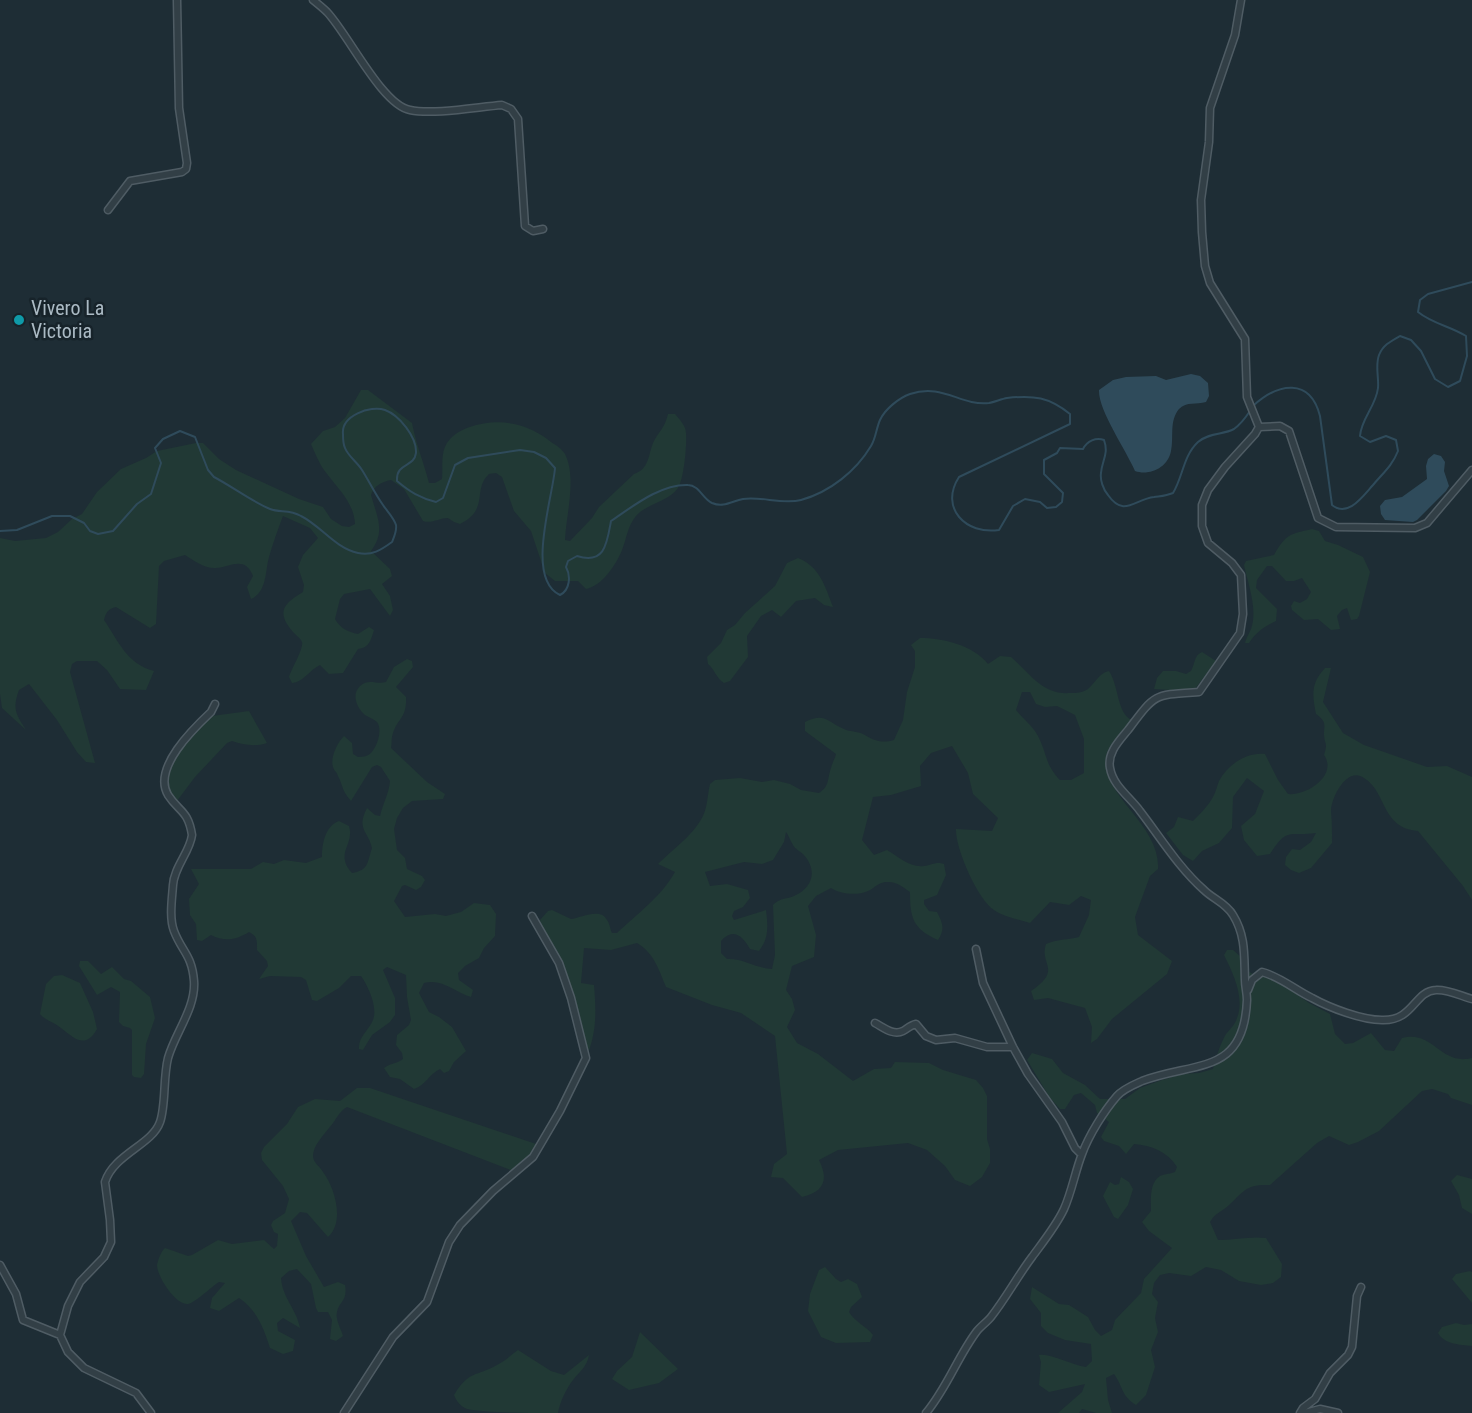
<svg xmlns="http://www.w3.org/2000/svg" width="1472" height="1413" font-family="'Roboto Condensed',sans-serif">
  <rect width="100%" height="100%" fill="#1e2d35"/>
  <path fill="#213935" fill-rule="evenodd" d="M361,390H368L412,423C416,444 424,463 429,483H435L442,479C443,469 441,456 445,447C454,425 494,419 514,424C528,427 540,433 551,442C556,445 562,449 565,454C577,478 566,515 565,540L570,541L592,518L599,507L634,474C649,469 648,456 653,443C658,432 665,428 668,414H675C680,420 686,426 686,433C687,445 684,479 678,488C668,502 646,504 636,516C627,527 627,538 622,550C616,565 602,586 586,589L578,581H555L545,573L531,531L514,511L502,477L496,473L489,474C472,490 490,509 460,524L454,522L448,518C439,518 432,524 423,521L404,489L391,480C381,482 374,486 371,495C377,517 386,531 371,551L390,569L392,576L382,584L390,596L393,610L390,616L370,589L344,594L340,599L335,619C340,628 348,632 358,634L369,627L374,630C371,640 369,648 358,649L343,673L329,674L320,665C309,670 304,682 292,683L289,677C291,670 304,648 302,642C301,639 296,635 293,632C276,612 283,604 303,592L304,585L298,567L303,555L318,538L310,528L283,516C278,529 273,543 269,557C265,572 267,592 251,599L247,587L253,576C245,555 230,567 216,568C205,569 193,560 185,555L164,561L159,566L156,624L150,628L116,607C108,609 106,612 104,620C119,642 127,664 154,671L146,690L120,689L107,670L97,661H77L72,664L70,672L95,763L86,762L77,752L57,720L29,684L19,690C12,709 16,714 26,730L2,708L0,694V538L15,541L46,538L58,532L72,519L82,514L97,492L121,469L146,458L157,451L196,443H203L219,459L236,470L299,499L323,507L331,519L342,526L349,527L355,524C354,502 337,488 324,470C319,463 315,453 311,444L323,431L335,427L345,418Z
    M1312,529L1319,531L1325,541L1338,545L1363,557L1370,572L1359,616L1357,619L1351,620L1347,608L1342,610L1337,616L1340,629L1331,630L1318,619L1304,620L1292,610L1291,606L1294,601L1300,603L1307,599L1311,592L1302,578L1294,581H1286L1272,566H1267L1257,580L1256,588L1277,609L1276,621C1265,626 1256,632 1249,643H1245C1246,638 1249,634 1251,629C1258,609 1248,584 1244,565L1246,561L1274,555C1286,534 1290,534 1312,529Z
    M798,558C820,567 825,586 833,607L824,605L815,598L796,601L781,617L772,610L761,616L747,636L748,657L730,681L724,683C716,678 715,670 708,664L707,657L721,643L727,630L735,625L745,613L775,586L787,563Z
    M920,638C943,638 973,645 988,664L1000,656L1011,657C1030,673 1042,695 1070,693C1077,693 1082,693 1088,689C1096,682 1099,673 1109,671C1119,686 1117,714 1132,720C1124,734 1108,742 1106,758C1101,795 1161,825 1158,869L1150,876L1135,917L1138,935L1172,961L1167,974L1112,1019L1097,1039L1091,1043L1092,1027L1085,1008L1048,998L1034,1000L1031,991C1063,969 1039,965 1046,944C1057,939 1067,940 1079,937L1089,915L1091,900L1081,896L1069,905L1050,902L1030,923C1018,919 1004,917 994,910C978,900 955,848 956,829L992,831L998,818L973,794L968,773L952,746L931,753L920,766L921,786L891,795L873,797L862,840L874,855L887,850C899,857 910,868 924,866C932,865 936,861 944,864L946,875L937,895L924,900V904L929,911L937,912C943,923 945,930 938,940C913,929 910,918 910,892C904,888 897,882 889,882C879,881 876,887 868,891C857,896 840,894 831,888L816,896L808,906L816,935L814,957L792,966L786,990L792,999L795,1010L787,1027L797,1043L818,1054L853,1081L874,1069L891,1068L895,1062L929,1063L943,1070L976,1080L983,1088L987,1096V1139L990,1149V1163L982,1177L970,1186L955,1180L945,1166L927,1150L908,1143L838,1150L819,1160C829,1180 824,1192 802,1197L783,1178L771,1177L774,1164L787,1154L775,1036L741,1013L712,1005L666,987C659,970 654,953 637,943L611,950L584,948L581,983L594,985C596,1009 597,1030 588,1053C582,1027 577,1000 567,975C561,957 543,936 540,920L548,911L552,910L571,919C580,918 601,907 607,920C610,924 610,929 612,933H617C637,914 661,897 675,872L658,864C674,848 701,830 706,807C708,799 708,791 710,784L715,780L740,778L762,782L774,780L790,784L801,790L819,793C830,786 827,779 831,768C832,763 835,759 836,754L805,731V722C825,712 827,722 844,729C850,732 857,731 863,734C873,740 881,744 894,740L903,720L907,692L915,667V651L911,645ZM1022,692H1030L1036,704L1045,707L1057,706L1075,715L1084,739V773L1071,780H1060C1045,765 1047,753 1038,736C1033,726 1023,719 1016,710ZM786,832C789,836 790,840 793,845C795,849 800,851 803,854C818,870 813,888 794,896C784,900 782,897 773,905L775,955L772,969C755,968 743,958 727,959L721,953V941C733,927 743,936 750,949L759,951C769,938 768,926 766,910L734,920L732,916L734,911L743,907L750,898L748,890L727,884L710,886L705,872L744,862L762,864L773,860L784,842Z
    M1202,652L1216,661L1195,689L1187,691L1154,689L1157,678L1163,671H1176L1186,674L1191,671C1195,664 1194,655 1202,652Z
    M407,659L412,661L413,667L396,687L406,697C407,718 398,718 393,733C391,738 392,743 391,748L427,782L445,794L443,799L412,801L403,808L397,818L394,829L397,850L405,858L407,869L422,876L425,880L421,887L416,890L405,885L402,886L394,901L405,917L435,914L446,916L461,912L474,903L490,905L496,914L495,936L484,948L479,958L465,966L458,973L459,980L473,990L471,997C455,992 442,978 424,983L419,993L429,1012L439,1017L452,1027L466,1051L454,1062L449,1071L444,1073L440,1069C429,1074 426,1085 414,1089L400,1079L390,1077L384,1068C390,1063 397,1064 403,1059L402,1053L396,1045L397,1035L409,1025L411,1020L407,997L406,975L387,967L383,970L395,998V1015L390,1022L372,1035L363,1050L359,1049C358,1037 369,1030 373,1020C378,1007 368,986 361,976H351L339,988L317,1001L312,1000L306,980L301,977L270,976L259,979L268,966L267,961L257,950C257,942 258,936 249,932C236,940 225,942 211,935L202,941L197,940L196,924L190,915L189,899L199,884L191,869H251L263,862L274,864L284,860L306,863L322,857C322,844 325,826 339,821L349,826C355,845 334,853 352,873C369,870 367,863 372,848C368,830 356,830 367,808L375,815L380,816C383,803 389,793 390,781L381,767L377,765L372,767L351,801C341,789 344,788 338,776C336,770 335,773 333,767C330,758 337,743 344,736L352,743L353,754L358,757C363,757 368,756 371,753C377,747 383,730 377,722C374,719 368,717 365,715C357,708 351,695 360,686C369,678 377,685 386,682L394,667Z
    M1325,668H1331L1323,702L1343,733L1364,745L1427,767L1447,766L1472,777V900L1463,886L1418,831C1381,828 1387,792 1364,778C1347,766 1331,798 1331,811C1332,822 1332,832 1332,843L1311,868L1299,873L1291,870L1285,865L1286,857L1292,849L1300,850L1311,842L1316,833C1289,837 1288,826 1270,854L1257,856L1244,840L1241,826L1255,814L1264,791L1247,778L1233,797L1232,828L1219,843L1202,851L1193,861L1183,855L1166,833L1174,827L1178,817L1193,821C1201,813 1209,805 1214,795C1216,791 1217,786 1219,781C1228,764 1247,752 1265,754L1278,780L1288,794C1307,796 1338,775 1324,755C1328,742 1325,746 1324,735C1324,724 1327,722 1316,714C1312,694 1311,683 1325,668Z
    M249,711L267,743C255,747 244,745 232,741L227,743L195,777L177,801C164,791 167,768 176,754C186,741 200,728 212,716Z
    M1227,950H1233L1241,957V967L1258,977H1266L1285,986L1309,1003L1330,1014L1335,1034L1345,1044L1353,1043L1371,1033L1385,1050L1394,1051L1402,1038C1434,1030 1440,1066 1472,1058V1105L1451,1098L1448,1094L1432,1089L1422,1091L1379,1131L1358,1142L1349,1145L1329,1136L1317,1143L1270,1185C1246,1184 1244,1191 1228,1206C1220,1213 1216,1212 1210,1222L1218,1240C1235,1240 1250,1236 1266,1238L1282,1264L1281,1277L1273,1283L1261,1285L1239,1281L1221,1270L1206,1267L1191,1276L1169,1273L1160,1275L1154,1283L1152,1294L1158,1302L1155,1318L1158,1332L1151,1350L1155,1367L1146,1395L1136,1405C1121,1396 1123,1386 1114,1374L1106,1378L1108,1400L1112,1413H1096L1082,1409L1079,1413H1058L1082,1392L1085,1384L1049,1392L1039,1385L1041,1362L1039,1355C1051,1353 1071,1365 1086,1367L1092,1361L1091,1344L1065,1340L1048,1333L1041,1326V1313L1030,1299L1032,1287L1059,1304L1069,1305L1088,1317L1095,1330L1101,1336L1112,1330L1115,1320L1141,1293L1144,1279L1172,1248L1149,1231L1142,1222L1151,1211C1151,1200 1149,1183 1160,1176C1164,1174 1170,1174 1175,1172L1177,1167C1168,1152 1151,1145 1134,1144L1126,1154L1119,1146L1104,1141L1101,1137L1109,1122L1097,1113L1095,1105L1081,1093L1074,1095L1065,1109H1060L1050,1098L1027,1060L1032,1053L1052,1059L1063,1073L1085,1085L1100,1099H1125L1140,1088L1162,1080L1183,1074L1199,1073L1213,1069C1216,1058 1220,1044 1226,1034C1230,1029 1235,1025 1237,1018C1245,998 1233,973 1224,955Z
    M80,961H88L101,974L112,967L124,979L131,981L150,997L155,1018L146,1044L144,1074L141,1078L134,1077L132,1075V1030L130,1028L123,1026L119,1022L120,992L111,987L97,995L79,966Z
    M62,975L80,983L93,1012L97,1029C85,1050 74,1038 61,1028C54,1022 46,1021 40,1014L46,984L54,976Z
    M357,1088H370L536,1144L530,1156L513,1171L347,1107C338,1112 336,1121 329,1128C323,1136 313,1146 313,1156C313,1163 320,1166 323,1172C335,1188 345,1222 328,1237L307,1213L300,1212L291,1221L306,1256L324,1287L338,1282L345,1285C348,1301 339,1301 337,1312C335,1319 341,1329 343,1336L336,1341L330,1339L332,1320L328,1312H318L316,1308L311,1284L297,1269L289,1271L281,1278C282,1297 297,1310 300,1328L283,1318L277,1323L278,1331L295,1340L293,1351L283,1354L270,1348C264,1329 257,1310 239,1298L219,1311L210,1308L212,1298L225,1283L219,1282C211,1287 195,1303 188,1304C175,1305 157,1276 157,1265C158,1260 161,1251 165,1248L188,1256L192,1255L218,1240L232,1244L264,1240L274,1249L277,1246L278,1234L274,1232L271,1225L273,1221L285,1213L289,1199L283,1186L262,1160L261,1153L264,1147L287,1124L298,1107L315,1099L340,1101Z
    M1457,1175L1472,1179V1214L1462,1208L1459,1195L1451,1181Z
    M1121,1177L1129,1182L1133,1189L1128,1205L1118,1219L1114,1217L1103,1196L1110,1182L1115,1185L1119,1184Z
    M825,1267L836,1279L841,1282L848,1279L857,1284L862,1297L851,1307L849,1312C855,1322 866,1326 873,1335L870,1342L836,1343L821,1337L808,1311L810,1294L819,1270Z
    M1470,1271L1472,1272V1303L1452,1279L1456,1274Z
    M1456,1323L1464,1325L1472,1324V1346C1460,1345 1444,1344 1438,1333L1442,1327Z
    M640,1332L678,1369L659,1383L629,1390L612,1379L617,1371L632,1357Z
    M518,1350L551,1371L564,1375L589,1355C587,1367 580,1371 573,1380C566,1389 560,1402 558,1413C535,1413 486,1413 467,1409C460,1406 457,1402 454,1395C469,1370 476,1377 497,1365C505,1361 511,1355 518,1350Z"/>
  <path fill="#2f4b5b" d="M1191,374L1200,376L1208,383L1209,396L1206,402C1196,405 1187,401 1179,409C1169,421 1174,437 1171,451C1168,468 1149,476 1135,471C1126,450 1098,410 1099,390L1113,380L1126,377L1156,376L1166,380Z
    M1434,454L1441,456L1445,462L1444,471L1449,486L1446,491L1417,520L1413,522L1385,520L1381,514L1380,506L1385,500L1402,497L1427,479L1426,466L1428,459Z"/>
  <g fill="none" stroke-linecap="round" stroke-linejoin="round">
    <path stroke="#2f4b5b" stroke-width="2" d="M1253,406C1278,383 1310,377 1320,416L1332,505C1348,518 1363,496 1373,485C1383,473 1392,466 1398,451L1396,440L1386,436L1370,442L1360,436C1361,419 1376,406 1378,388C1379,377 1375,366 1379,355C1383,345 1391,341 1400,336L1411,340L1421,351L1435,379L1448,387L1460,381L1467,356L1466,336C1450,326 1433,324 1418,312L1420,300L1428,294L1472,282
      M0,531L17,530L52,516H70L84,523L90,531L98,534L113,531L137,504L151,494L161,463L155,448L163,439L180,431L195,437L208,470L214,477C233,487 251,501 270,509C280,513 289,509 301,516C321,526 335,548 358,553C372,556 381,550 392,542C394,537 397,531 396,525C394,518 387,511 383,505C375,494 369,481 362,470C357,462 348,456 345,448C343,444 343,438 343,434C341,416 370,405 385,410C399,415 417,437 416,453C414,468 396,462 397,481C410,492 420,498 436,502L443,498L455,465L468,458L520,450L534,452L546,458L555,468C553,497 525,579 560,595C570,590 571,576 566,567L568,561L577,556C605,565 607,543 611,521C632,507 660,484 688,485C699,485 703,499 712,503C724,508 732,501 743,499C761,496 783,505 801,500C830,492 856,471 871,446C876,438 876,429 880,420C885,409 899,398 910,394C943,383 960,406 989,403C995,402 1001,399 1007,398C1034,395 1049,397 1070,414V424L959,477C939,508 966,535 999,530L1013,506L1025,499L1040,502L1047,508L1056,507L1062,502L1063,493L1044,474V460L1057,453L1060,448L1083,449C1087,441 1096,437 1104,440C1109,454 1102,460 1101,473C1100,480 1103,489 1108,495C1124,518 1135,499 1154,497C1161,496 1166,496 1173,493C1183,477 1183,456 1198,442C1210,432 1223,435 1234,429C1241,424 1246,417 1250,411"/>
    <g stroke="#4f5c64" stroke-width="9">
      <path id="street" d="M313,0C318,4 323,8 327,12C348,34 382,105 410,110C433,115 477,107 502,105L511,109L518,119L525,226L533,231L543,229
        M1241,0L1235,35L1210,108L1209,142L1201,200L1202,232L1205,266L1210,283L1245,339L1247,397L1259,427L1280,426L1289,431L1318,518L1336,527L1415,528L1427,523L1472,470
        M108,210L130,181L182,172L186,169L187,163L179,108L177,0
        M976,949L983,983L1013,1047L1028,1074L1062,1122L1075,1148L1081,1154
        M1248,990L1252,980L1262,972C1281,977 1295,990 1312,998C1330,1008 1362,1020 1382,1020C1414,1021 1414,991 1436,990C1447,989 1461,996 1472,999
        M875,1023C883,1027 893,1036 903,1031C908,1028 911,1025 916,1024L926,1036L936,1040L955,1038L987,1047H1013
        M0,1265L16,1294L23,1320L60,1335
        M151,1413L136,1393L84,1368L68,1352L60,1335L68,1306L80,1282L104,1257L111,1242L110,1220L105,1182C114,1154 152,1145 160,1122C166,1105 163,1078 168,1058C175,1033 196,1008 194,981C192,955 182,952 174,931C169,918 172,899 173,885C174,867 190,852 192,835C188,810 179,812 168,795C152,768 194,728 211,712L215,704
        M344,1413L393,1337L427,1302L449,1242L460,1225L493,1191L533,1157L560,1111L586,1058L571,998L559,963L532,916
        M926,1413C947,1388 958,1356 977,1331C981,1326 987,1322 991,1317C1006,1298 1017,1277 1032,1257C1043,1242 1056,1226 1064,1209C1072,1191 1075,1172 1082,1154C1089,1135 1104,1111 1117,1096C1123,1089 1133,1085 1142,1081C1195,1061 1244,1076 1247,1000C1247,993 1245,987 1245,980C1244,956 1246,936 1233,915C1226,903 1213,899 1204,890C1179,868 1160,837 1140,811C1130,797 1113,786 1110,768C1107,753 1119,741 1128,730C1156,693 1153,695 1199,692L1240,633L1243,614L1241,575L1232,563L1208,543L1202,526V505L1208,490L1225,467L1255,434L1259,427
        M1300,1413L1303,1408L1315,1399L1330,1373L1348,1355L1352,1347L1357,1296L1361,1287
        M1305,1413L1320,1409L1338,1413"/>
    </g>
    <use href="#street" stroke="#323f46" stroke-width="6"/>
  </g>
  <circle fill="#0f9aa8" stroke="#17232a" stroke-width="2" cx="19" cy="320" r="6"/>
  <g text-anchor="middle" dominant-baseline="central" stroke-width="5" stroke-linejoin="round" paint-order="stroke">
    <g font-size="20" fill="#abbac4" stroke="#17232a" text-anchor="start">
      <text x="31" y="308">Vivero La<tspan x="31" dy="23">Victoria</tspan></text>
    </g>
  </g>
</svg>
